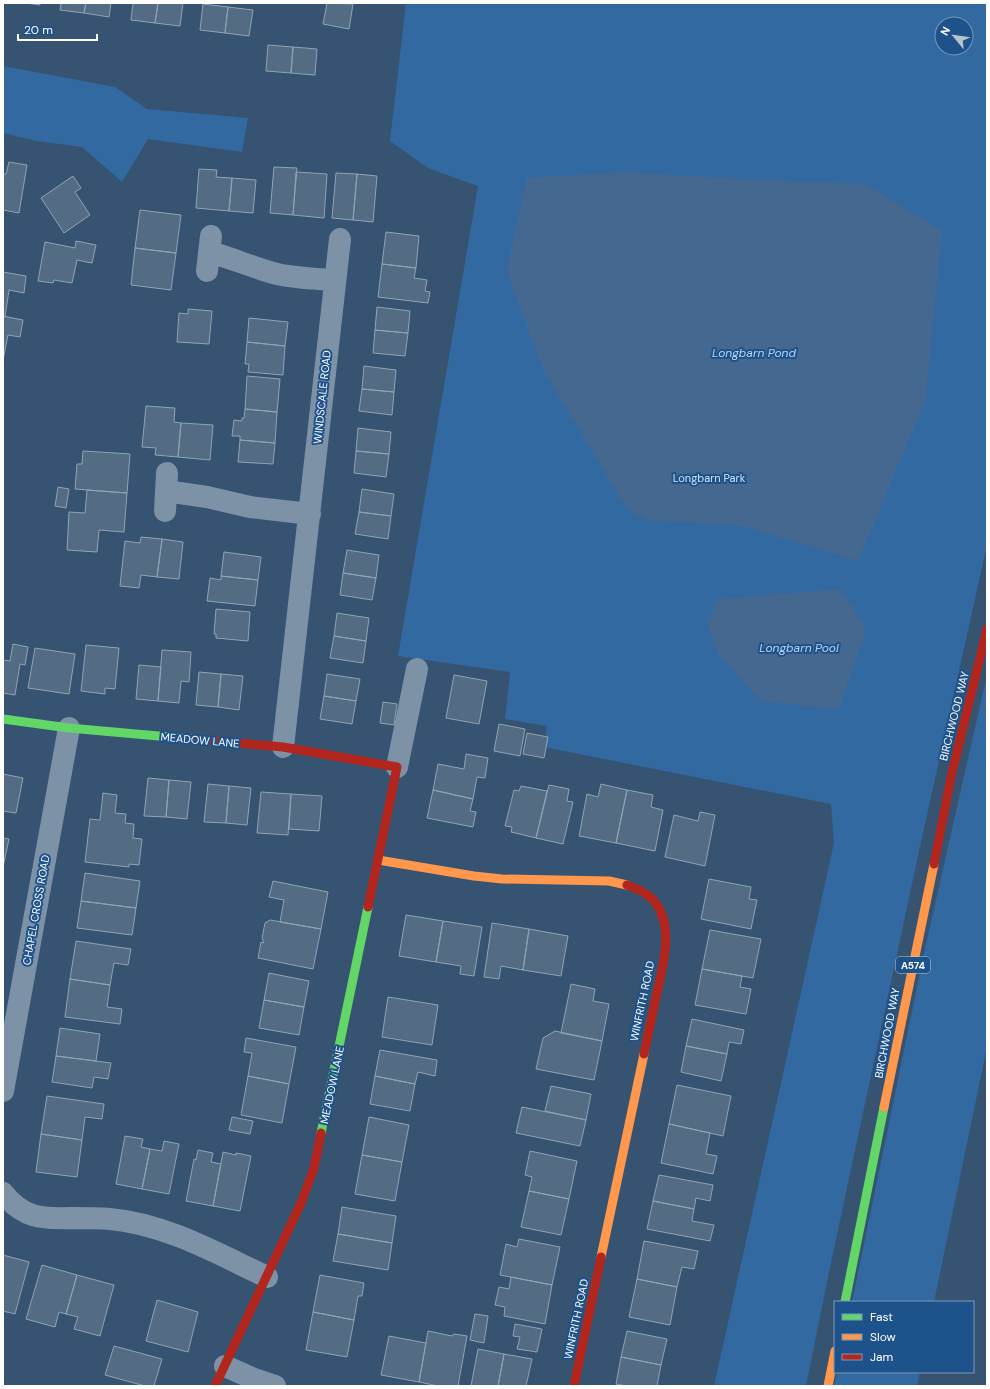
<svg xmlns="http://www.w3.org/2000/svg" width="990" height="1389" font-family="'DM Sans',sans-serif">
  <rect width="100%" height="100%" fill="#365372"/>
  <path fill="#3369a1" fill-rule="evenodd" d="M406,3H987V545L919,851L829,1272L806,1386H714L834,843L831,804L544,747L547,726L505,719L510,672L398,656L478,186L428,168L390,141ZM942,24H966V48H942Z
    M3,66L115,87L147,109L248,118L242,152L148,139L122,182L82,147L37,141L3,133Z
    M987,675V1047L934,1302H852L926,944Z
    M837,1372H920L917,1386H834Z"/>
  <path fill="#44688f" d="M625,172L741,179L865,184L942,231L925,401L858,561L743,526L647,520L627,509L543,370L507,270L527,178Z
    M841,589L866,629L838,710L761,701L718,653L707,623L719,599Z"/>
  <path fill="#546b84" stroke="#91a3b5" d="M25,3H40V5Z
    M61,3H86L84,13L60,10Z
    M86,3H111L109,17L84,13Z
    M133,3H158L155,23L131,20Z
    M158,3H183L180,26L155,23Z
    M327,3L353,4L349,29L323,24Z
    M203,4L228,7L225,33L200,30Z
    M228,7L253,10L249,36L225,33Z
    M268,45L293,47L291,73L266,71Z
    M293,47L317,49L315,75L291,73Z
    M9,162L27,165L19,213L3,210V174H6Z
    M274,167L297,168L293,215L270,213Z
    M199,169L217,170L216,177L232,178L229,211L196,208Z
    M296,172L327,174L324,218L293,215Z
    M336,173L357,174L353,220L332,218Z
    M357,174L377,176L373,222L353,220Z
    M73,176L81,188L75,192L90,215L64,233L41,198Z
    M232,178L256,180L253,213L229,211Z
    M140,210L181,215L176,253L135,248Z
    M386,232L419,236L416,268L382,264Z
    M76,241L96,245L92,263L77,260L72,283L54,280L53,283L38,281L45,242L75,248Z
    M135,248L176,253L171,290L131,285Z
    M382,264L416,268L414,278L427,280L425,291L430,292L428,303L378,297Z
    M3,272L26,276L24,293L9,290L5,317L3,316Z
    M377,307L410,311L408,333L375,330Z
    M188,309L212,311L209,344L177,342L179,313L188,314Z
    M3,316L23,320L20,337L8,335L3,360Z
    M249,318L288,322L285,346L247,342Z
    M375,330L408,333L405,356L373,353Z
    M247,342L285,346L283,375L248,372L249,364H245Z
    M364,366L396,370L394,392L362,389Z
    M247,376L280,379L277,412L245,409Z
    M362,389L394,392L392,415L359,411Z
    M146,406L175,408L174,422L181,423L178,457L155,455L156,448L142,447Z
    M245,409L277,412L275,443L240,440V436H232L234,420L242,421V418H244Z
    M181,423L213,425L210,460L178,457Z
    M358,428L391,432L389,454L356,451Z
    M240,440L275,443L273,464L238,462Z
    M83,451L130,454L127,493L75,489L77,464H82Z
    M356,451L389,454L386,477L354,473Z
    M58,487L69,489L66,508L55,506Z
    M362,489L394,494L391,516L359,512Z
    M87,490L127,493L124,532L99,530L97,552L67,550L69,512L85,513Z
    M359,512L391,516L388,539L355,534Z
    M141,537L162,539L157,577L141,575L139,588L120,586L125,541L140,543Z
    M162,539L183,542L179,579L157,577Z
    M347,550L379,555L376,578L343,573Z
    M224,552L261,557L258,580L221,576Z
    M343,573L376,578L372,600L340,595Z
    M221,576L258,580L255,606L207,601L210,578L221,580Z
    M216,609L250,612L248,641L216,638V634H214Z
    M337,613L369,618L366,641L334,636Z
    M334,636L366,641L363,663L330,658Z
    M13,644L28,647L25,665L20,664L15,695L3,693V660L10,661Z
    M86,645L119,648L115,689L105,688V694L81,691Z
    M35,648L75,654L69,694L28,688Z
    M162,650L191,652L189,682L181,681L179,703L158,701Z
    M139,665L161,667L158,701L136,699Z
    M199,672L221,674L218,707L196,705Z
    M221,674L243,676L239,710L218,707Z
    M327,674L360,679L356,701L324,696Z
    M454,675L487,681L479,724L446,718Z
    M324,696L356,701L352,724L320,719Z
    M383,702L397,704L394,725L380,723Z
    M499,724L525,729L520,756L494,751Z
    M527,733L548,737L544,758L523,754Z
    M466,754L488,758L485,778L477,777L473,799L433,790L438,764L464,769Z
    M3,774L23,778L16,813L3,811Z
    M148,778L169,780L166,817L144,816Z
    M169,780L191,782L187,819L166,817Z
    M208,784L229,786L226,823L204,822Z
    M601,784L627,790L616,843L579,836L587,794L598,797Z
    M549,785L569,789L567,801L573,802L563,844L536,838Z
    M229,786L251,788L247,825L226,823Z
    M521,786L547,791L536,838L511,832L512,827L505,826L514,790L519,791Z
    M433,790L473,799L470,811L476,812L473,827L427,818Z
    M627,790L653,795L651,807L663,810L655,851L616,843Z
    M261,792L291,794L288,835L257,833Z
    M103,793L117,795L115,813L126,814L125,823L134,824L133,838L142,839L139,865L129,864V867L85,862L90,819L100,820Z
    M291,794L322,796L319,831L289,829Z
    M700,812L715,815L705,866L665,857L674,815L698,821Z
    M3,838L9,839L3,867Z
    M85,873L140,881L136,908L81,901Z
    M709,879L751,887L749,899L757,900L751,929L701,919Z
    M273,881L328,892L321,929L280,922L284,900L269,897Z
    M81,901L136,908L132,935L77,928Z
    M406,915L443,921L436,962L399,956Z
    M270,920L321,929L313,969L258,958L261,942L264,943L262,938L265,923Z
    M443,921L482,927L474,976L460,974L461,966L436,962Z
    M492,923L529,929L523,970L501,966L499,979L484,977Z
    M529,929L568,936L561,976L523,970Z
    M710,930L761,939L753,978L702,969Z
    M76,941L131,949L128,965L114,963L110,985L70,979Z
    M702,969L742,976L740,987L751,989L746,1014L695,1005Z
    M269,973L309,981L304,1007L264,1000Z
    M70,979L110,985L107,1007L122,1009L120,1024L65,1017Z
    M571,984L595,989L593,1001L609,1004L602,1041L561,1033Z
    M388,997L438,1005L432,1045L382,1037Z
    M264,1000L304,1007L299,1035L259,1028Z
    M692,1019L744,1030L741,1044L729,1042L727,1054L686,1046Z
    M60,1028L100,1034L96,1061L56,1056Z
    M555,1031L602,1041L594,1080L536,1069L543,1038Z
    M246,1038L296,1047L289,1084L248,1076L252,1053L244,1052Z
    M686,1046L727,1054L721,1081L681,1072Z
    M380,1050L437,1060L435,1076L418,1072L415,1084L375,1076Z
    M56,1056L111,1063L108,1079L94,1077L92,1088L52,1082Z
    M248,1076L289,1084L282,1123L241,1115Z
    M375,1076L415,1084L410,1111L370,1104Z
    M677,1085L731,1096L723,1136L669,1124Z
    M551,1086L591,1094L586,1120L545,1111Z
    M47,1096L104,1104L102,1119L85,1117L82,1140L41,1134Z
    M522,1107L586,1120L580,1146L516,1133Z
    M232,1117L253,1121L250,1134L229,1130Z
    M369,1117L409,1125L402,1162L362,1155Z
    M669,1124L710,1133L706,1154L717,1156L713,1174L661,1163Z
    M41,1134L82,1140L77,1177L36,1172Z
    M125,1136L143,1139L141,1147L150,1149L142,1189L116,1184Z
    M164,1141L179,1144L169,1194L142,1189L150,1149L162,1151Z
    M198,1150L213,1153L211,1162L221,1164L213,1206L186,1201L194,1159L196,1160Z
    M530,1151L577,1161L569,1199L529,1191L532,1177L525,1175Z
    M223,1152L236,1155V1153L251,1156L240,1211L213,1206Z
    M362,1155L402,1162L395,1201L355,1194Z
    M659,1175L713,1185L710,1201L696,1198L694,1209L653,1201Z
    M529,1191L569,1199L561,1235L521,1227Z
    M653,1201L694,1209L692,1221L714,1225L710,1241L647,1229Z
    M342,1207L396,1216L392,1243L338,1234Z
    M338,1234L392,1243L388,1270L333,1261Z
    M519,1239L560,1247L552,1285L500,1275L506,1244L517,1247Z
    M644,1241L698,1251L694,1269L682,1267L677,1287L637,1279Z
    M3,1255L29,1262L15,1314L3,1311Z
    M42,1265L77,1275L66,1314L59,1312L55,1327L26,1319Z
    M77,1275L114,1285L100,1336L74,1329L78,1317L66,1314Z
    M320,1275L364,1283L362,1296H358L354,1320L313,1312Z
    M511,1277L552,1285L545,1324L504,1316L505,1307L495,1305L499,1287L509,1289Z
    M637,1279L677,1287L670,1325L629,1317Z
    M157,1300L198,1312L188,1352L146,1341Z
    M313,1312L354,1320L347,1357L306,1350Z
    M475,1314L488,1316L484,1343L470,1340Z
    M515,1324L542,1329L537,1352L517,1349L520,1337L513,1336Z
    M428,1331L452,1336L454,1334L467,1336L458,1386H438L419,1382Z
    M627,1331L667,1339L661,1365L621,1357Z
    M389,1336L426,1343L419,1382L381,1375Z
    M114,1346L162,1359L154,1386H145L105,1375Z
    M478,1349L504,1354L498,1386H471Z
    M504,1354L532,1359L526,1386H498Z
    M621,1357L661,1365L657,1386H626L616,1384Z"/>
  <g fill="none" stroke-linecap="round" stroke-linejoin="round">
    <path stroke="#7d92a7" stroke-width="22" d="M209,252C232,258 254,268 277,274C295,278 315,279 335,280
      M207,271L211,236
      M166,491L207,497L250,507L310,514
      M165,511L167,473
      M283,747L340,239
      M397,767L417,669
      M3,1091L69,728
      M3,1193C23,1218 41,1219 71,1218C84,1218 97,1218 110,1219C166,1224 218,1254 267,1277
      M225,1366L254,1379L275,1386"/>
    <path stroke="#63d668" stroke-width="9" d="M3,719L69,728L192,739
      M321,1133L368,907
      M845,1302L884,1107"/>
    <path stroke="#ff974d" stroke-width="9" d="M378,860L474,876L502,879L609,881L627,885
      M884,1107L934,864
      M601,1257L644,1054
      M828,1386L835,1351"/>
    <path stroke="#b3261e" stroke-width="9" d="M192,739L283,747L397,767L368,907
      M934,864L951,777L987,629
      M627,885C637,889 648,893 655,902C675,927 662,970 656,997C652,1016 648,1035 644,1054
      M215,1386L301,1203L314,1168L321,1133
      M574,1386L601,1257"/>
  </g>
  <g text-anchor="middle" dominant-baseline="central" stroke-width="4" stroke-linejoin="round" paint-order="stroke">
    <rect fill="#1e528a" stroke="#bccbdc" stroke-width="1" x="896" y="957" width="34" height="16" rx="3"/>
    <g font-size="10" font-weight="bold" fill="#fff">
      <text x="913" y="965">A574</text>
    </g>
    <g font-size="11" fill="#fff" stroke="#1e528a">
      <text transform="translate(322 397) rotate(-84)">WINDSCALE ROAD</text>
      <text transform="translate(954 716) rotate(-76)">BIRCHWOOD WAY</text>
      <text transform="translate(200 740) rotate(5)">MEADOW LANE</text>
      <text transform="translate(36 910) rotate(-80)">CHAPEL CROSS ROAD</text>
      <text transform="translate(642 1001) rotate(-78)">WINFRITH ROAD</text>
      <text transform="translate(887 1033) rotate(-79)">BIRCHWOOD WAY</text>
      <text transform="translate(332 1085) rotate(-78)">MEADOW LANE</text>
      <text transform="translate(576 1319) rotate(-78)">WINFRITH ROAD</text>
    </g>
    <g font-size="11" fill="#cfe4f8" stroke="#1e528a">
      <text x="709" y="478">Longbarn Park</text>
    </g>
    <g font-size="12" font-style="italic" fill="#b6d4f3" stroke="#1e528a">
      <text x="754" y="353">Longbarn Pond</text>
      <text x="799" y="648">Longbarn Pool</text>
    </g>
  </g>
  <rect width="990" height="1389" fill="none" stroke="#ffffff" stroke-width="8"/>
  <rect x="834" y="1301" width="140" height="72" fill="#1e528a" stroke="#7897b9"/>
  <rect x="842" y="1314" width="20" height="6" fill="#63d668" stroke="#7897b9"/>
  <text x="870" y="1321" font-size="12" fill="#ffffff">Fast</text>
  <rect x="842" y="1334" width="20" height="6" fill="#ff974d" stroke="#7897b9"/>
  <text x="870" y="1341" font-size="12" fill="#ffffff">Slow</text>
  <rect x="842" y="1354" width="20" height="6" fill="#b3261e" stroke="#7897b9"/>
  <text x="870" y="1361" font-size="12" fill="#ffffff">Jam</text>
  <g transform="translate(954 36) rotate(299)"><circle r="19" fill="#1e528a" stroke="#7897b9"/>
  <path d="M0-3L7 15L0 10L-7 15Z" fill="#b9c3ce"/>
  <text y="-6" font-size="11" font-weight="bold" text-anchor="middle" fill="#ffffff">N</text>
  </g>
  <path d="M18 34v6h79v-6" fill="none" stroke="#ffffff" stroke-width="2"/>
  <text x="24" y="34" font-size="12" fill="#ffffff" stroke="#1e528a" stroke-width="3" paint-order="stroke">20 m</text>
</svg>
